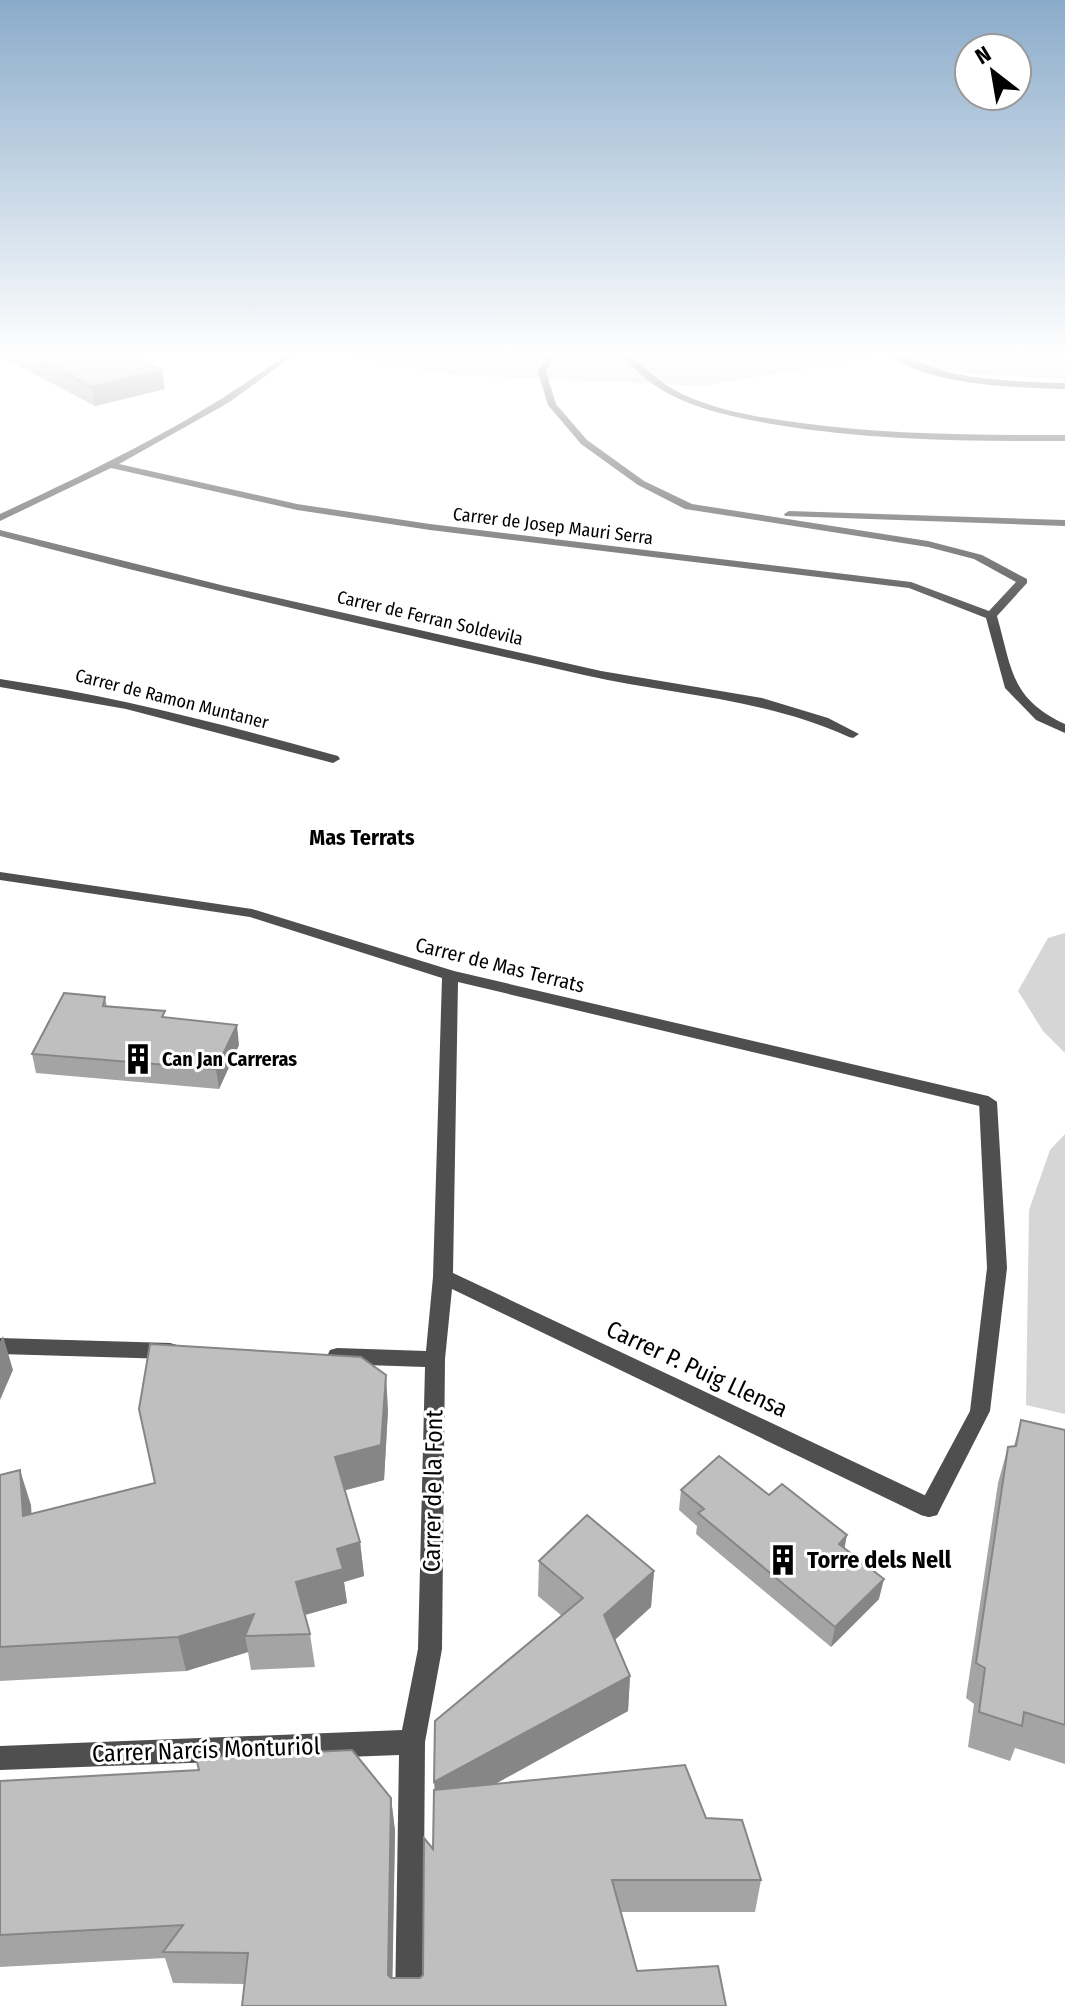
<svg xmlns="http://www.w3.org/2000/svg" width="1065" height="2006" viewBox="0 0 1065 2006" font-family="'Fira Sans Condensed',sans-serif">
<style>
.green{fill:#d6d6d6}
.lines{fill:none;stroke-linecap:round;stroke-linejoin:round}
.pedestrian{fill:#4f4f4f;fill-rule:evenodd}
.minor{fill:#4f4f4f;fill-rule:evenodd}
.wall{fill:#a4a4a4}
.shaded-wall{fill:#868686}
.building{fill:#bfbfbf;stroke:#868686;stroke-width:2}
.labels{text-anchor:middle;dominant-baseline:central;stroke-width:6;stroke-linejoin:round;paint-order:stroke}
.far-street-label{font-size:18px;fill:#000;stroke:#fff}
.street-label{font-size:20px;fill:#000;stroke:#fff}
.poi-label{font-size:20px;font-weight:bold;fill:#000;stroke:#fff;text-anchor:start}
.neighbourhood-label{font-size:22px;font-weight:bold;fill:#000;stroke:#fff}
.near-street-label{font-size:24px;fill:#000;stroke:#fff}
.near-poi-label{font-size:24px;font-weight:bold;fill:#000;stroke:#fff;text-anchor:start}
</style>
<rect width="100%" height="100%" fill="#fff"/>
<g class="green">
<polygon points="350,353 1065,353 1065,379 944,372 916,358 884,355 703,386 457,375 348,357"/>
<polygon points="1065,933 1065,1053 1043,1031 1018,991 1048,938"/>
<polygon points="1065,1134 1065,1414 1026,1405 1029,1210 1050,1150"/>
</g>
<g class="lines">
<polygon class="pedestrian" points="988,1096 997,1102 1007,1268 990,1411 937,1515 929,1517 921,1515 918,1508 970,1411 987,1268 979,1102"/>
<g class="minor">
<path d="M288,353H297L228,403L119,464L297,504L430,524L911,582L989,611L1016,582L974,559L928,547L685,509L638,485L581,444L548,405L538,372L547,353H555L546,372L556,404L587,440L644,481L692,504L928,541L982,555L1027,579V583L997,616C1012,669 1010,698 1065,724V733L1036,720L1005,688L986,618L909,588L430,530L297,510L111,468L0,521V514C100,467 199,420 288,353Z"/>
<path d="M620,353H629C644,369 662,384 682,394C719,411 761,418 801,423C889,435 977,435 1065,435V441C969,441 873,441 778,425C744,419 709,413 677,398C655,388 636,372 620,353Z"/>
<path d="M884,353C906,353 929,368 951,373C988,381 1027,382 1065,383V389C1009,387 931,386 884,353Z"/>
<polygon points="789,511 1065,520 1065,526 785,516 784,514"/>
<path d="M0,530L225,586L601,671L762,698L828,718L859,734L853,738L849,737C764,698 673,695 584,675C389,631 194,587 0,536Z"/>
<path d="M0,679C115,696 226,725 338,756L340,759L333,763L126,709L0,687Z"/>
<polygon points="0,872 252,909 454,971 988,1096 997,1102 988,1108 458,982 453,1273 937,1501 940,1508 937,1515 929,1517 921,1515 452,1289 445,1359 442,1649 425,1742 423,2006 395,2006 399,1755 0,1770 0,1746 402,1730 418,1649 425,1367 337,1364 330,1362 327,1356 330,1350 337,1348 426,1351 433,1277 442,978 250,917 0,880"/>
<polygon points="0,1338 170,1343 177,1345 180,1351 177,1357 170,1359 0,1354"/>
</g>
</g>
<g class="wall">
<polygon points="1,353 125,353 165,389 95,406 2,357"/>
<polygon points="105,997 107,1007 166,1018 239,1045 219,1089 36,1073 32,1054"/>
<polygon points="388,1410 384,1480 344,1490 360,1542 364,1576 344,1582 347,1603 305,1615 310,1634 315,1667 251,1670 248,1652 186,1671 0,1681 0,1475 31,1505 31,1514 155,1483"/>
<polygon points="1021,1420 1065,1430 1065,1764 1015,1748 1010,1761 968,1747 974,1704 966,1698 998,1483 1008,1447 1014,1446"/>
<polygon points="681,1490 845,1548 879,1599 831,1647 696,1534 697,1526 679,1510"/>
<polygon points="539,1561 654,1571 651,1607 615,1640 630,1676 628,1711 494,1784 706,1818 761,1880 755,1912 621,1912 637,1971 244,1984 173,1983 165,1958 0,1967 0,1781 391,1798 395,1831 392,1978 420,1978 423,1975 433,1849 435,1790 562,1616 538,1596"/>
</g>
<g class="shaded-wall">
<polygon points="162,370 165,389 95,406 92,387"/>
<polygon points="237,1025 239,1045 219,1089 216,1069"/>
<polygon points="3,1336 13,1370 0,1400 0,1342"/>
<polygon points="386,1375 388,1410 384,1480 339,1492 335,1457"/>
<polygon points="20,1470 31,1505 34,1550 23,1516"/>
<polygon points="847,1535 843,1556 839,1544"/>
<polygon points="360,1542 364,1576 344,1582 347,1603 301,1616 296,1582 337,1549"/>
<polygon points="654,1571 651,1607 602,1651 604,1615"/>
<polygon points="884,1579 879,1599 831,1647 835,1627"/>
<polygon points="254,1614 245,1636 248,1652 186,1671 178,1637"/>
<polygon points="630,1676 628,1711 437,1816 434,1782"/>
<polygon points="391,1798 395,1831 392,2006 388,1975"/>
</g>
<g class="building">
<polygon points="26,353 125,353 162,370 92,387"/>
<polygon points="64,993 105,997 103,1006 165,1011 162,1017 237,1025 216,1069 32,1054"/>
<polygon points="150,1344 361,1357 386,1375 381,1445 335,1457 360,1542 337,1549 343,1569 296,1582 310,1634 245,1636 254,1614 178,1637 0,1647 0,1475 20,1470 23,1516 155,1483 139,1409"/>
<polygon points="1021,1420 1065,1430 1065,1725 1024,1712 1022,1726 979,1712 985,1668 976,1663 1008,1447 1016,1446"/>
<polygon points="719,1456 769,1495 782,1484 847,1535 839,1544 884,1579 835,1627 698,1513 704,1509 681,1490"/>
<polygon points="587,1515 654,1571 604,1615 630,1676 434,1782 435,1721 583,1598 539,1561"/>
<polygon points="352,1750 391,1798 388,1975 391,1978 420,1978 423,1975 424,1838 433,1849 434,1790 685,1765 706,1818 742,1820 761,1880 612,1880 637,1971 718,1966 726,2006 242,2006 248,1953 163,1952 183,1925 0,1935 0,1781 199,1770 196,1758"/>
</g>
<linearGradient id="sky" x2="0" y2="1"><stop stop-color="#8aabca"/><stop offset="0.56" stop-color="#fff"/><stop offset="1" stop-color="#fff" stop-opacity="0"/></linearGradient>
<rect width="1065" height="634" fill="url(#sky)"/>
<defs>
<symbol id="building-bare" viewBox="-9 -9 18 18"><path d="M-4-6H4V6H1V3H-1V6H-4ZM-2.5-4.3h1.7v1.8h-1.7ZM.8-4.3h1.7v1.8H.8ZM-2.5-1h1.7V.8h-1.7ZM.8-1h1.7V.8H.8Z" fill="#000" stroke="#fff" stroke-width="2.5" paint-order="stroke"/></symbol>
</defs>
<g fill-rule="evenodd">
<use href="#building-bare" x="116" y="1037" width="44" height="44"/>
<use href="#building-bare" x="761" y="1538" width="44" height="44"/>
</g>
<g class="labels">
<g class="far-street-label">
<text transform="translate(553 526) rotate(7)">Carrer de Josep Mauri Serra</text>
<text transform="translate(430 618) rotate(13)">Carrer de Ferran Soldevila</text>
<text transform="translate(172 699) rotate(14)">Carrer de Ramon Muntaner</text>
</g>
<g class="street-label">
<text transform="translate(500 965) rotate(14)">Carrer de Mas Terrats</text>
</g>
<g class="poi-label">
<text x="162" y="1059">Can Jan Carreras</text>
</g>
<g class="neighbourhood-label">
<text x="362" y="837">Mas Terrats</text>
</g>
<g class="near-street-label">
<text transform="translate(697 1369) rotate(25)">Carrer P. Puig Llensa</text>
<text transform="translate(433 1491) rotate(-89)">Carrer de la Font</text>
<text transform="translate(206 1750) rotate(-2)">Carrer Narcís Monturiol</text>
</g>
<g class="near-poi-label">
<text x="807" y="1560">Torre dels Nell</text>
</g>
</g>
<g transform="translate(993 72) rotate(329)"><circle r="38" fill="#ffffff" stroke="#999999" stroke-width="2"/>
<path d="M0-6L14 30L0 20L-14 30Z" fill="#000000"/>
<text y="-12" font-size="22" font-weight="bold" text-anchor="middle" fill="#000000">N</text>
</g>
</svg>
